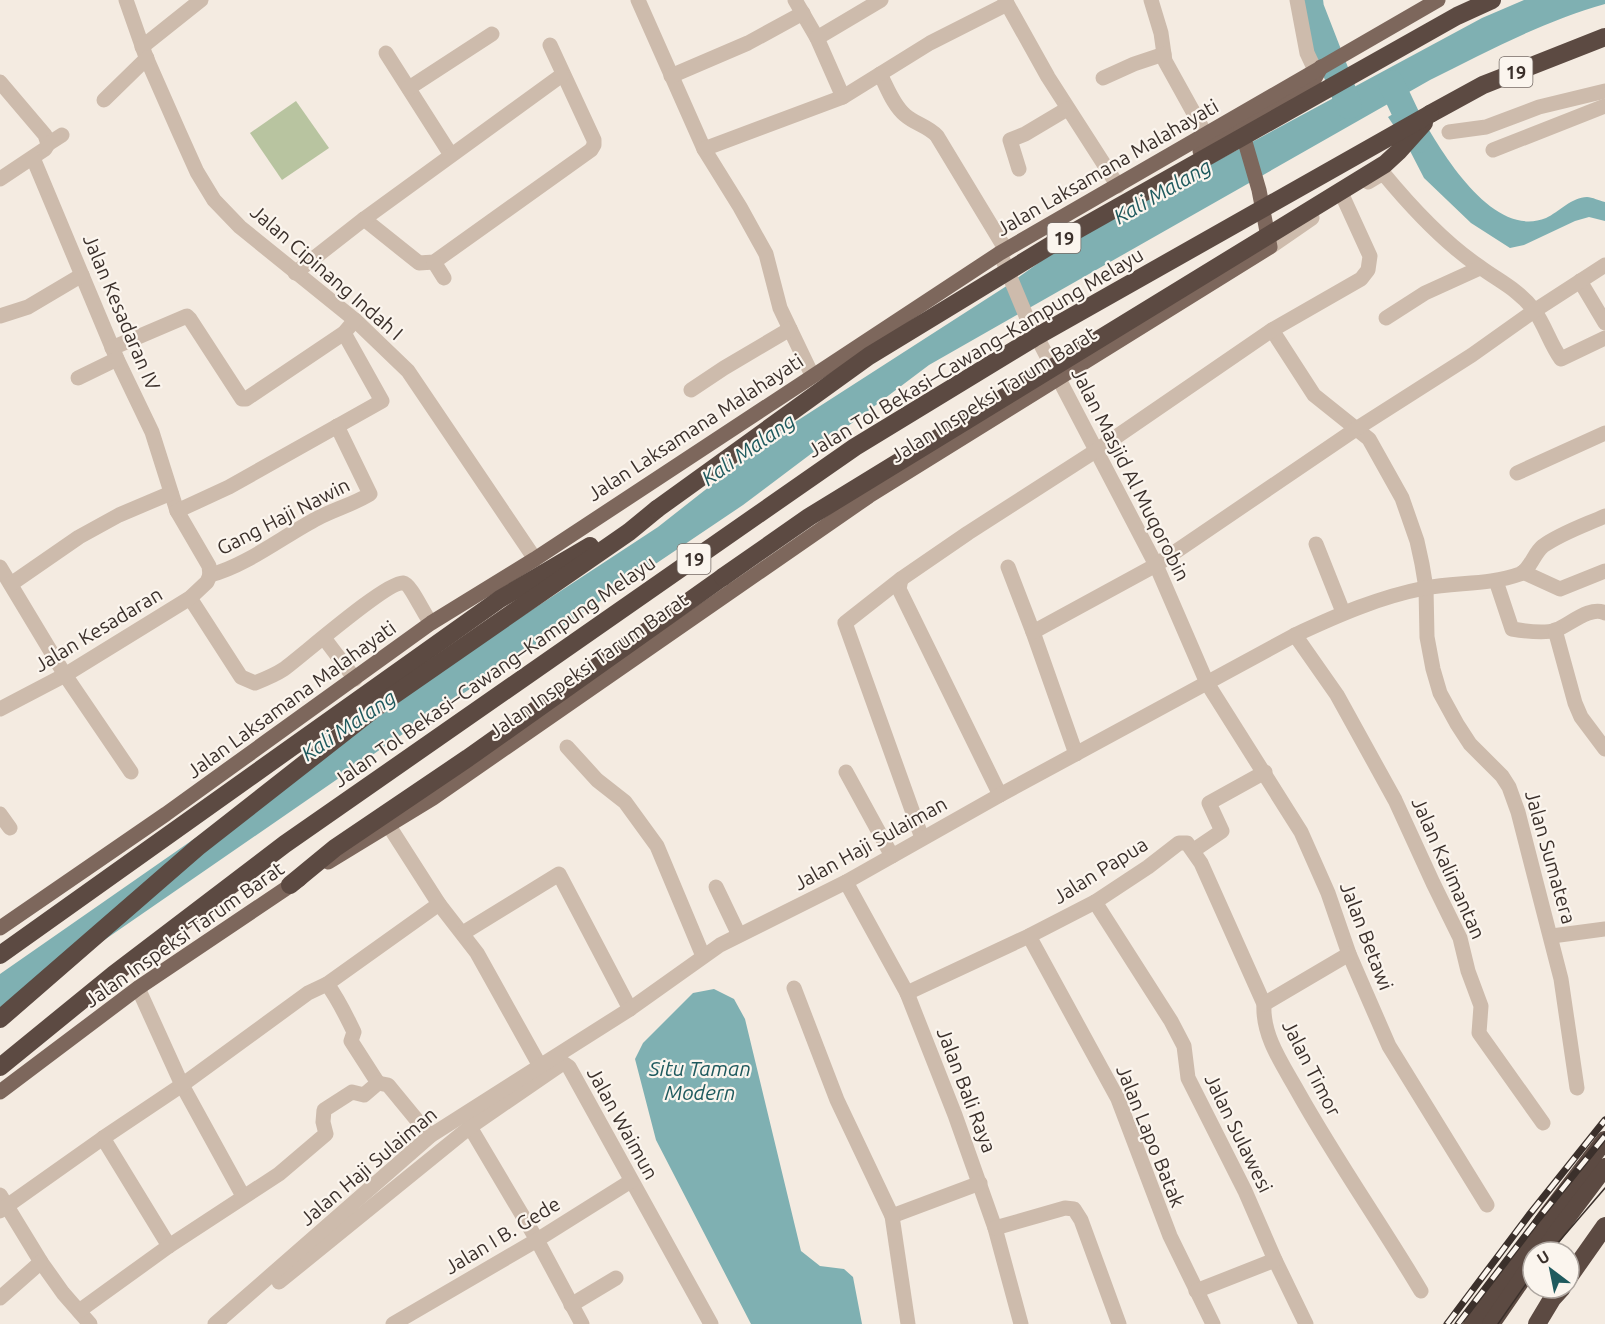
<svg xmlns="http://www.w3.org/2000/svg" width="1605" height="1324" viewBox="0 0 1605 1324" font-family="Ubuntu,sans-serif">
<style>
.green{fill:#b8c4a0}
.water{fill:#7fb0b2}
.lines{fill:none;stroke-linecap:round;stroke-linejoin:round}
.river{stroke:#7fb0b2;stroke-width:26}
.minor{stroke:#cdbbac;stroke-width:15}
.major{stroke:#7d675c;stroke-width:15}
.highway{stroke:#5c4a42;stroke-width:18}
.tram{stroke:#3b302b;stroke-width:1.5}
.rail-casing{stroke:#3b302b;stroke-width:7}
.rail{stroke:#fbf5ee;stroke-width:4.5;stroke-dasharray:14;stroke-linecap:butt}
.highway-bridge{stroke:#5c4a42;stroke-width:18}
.labels{text-anchor:middle;dominant-baseline:central;stroke-width:4.5;stroke-linejoin:round;paint-order:stroke}
.shield{fill:#fbf5ee;stroke:#756b66;stroke-width:1.5}
.shield-label{font-size:18px;font-weight:bold;fill:#3b302b}
.street-label{font-size:20px;fill:#3b302b;stroke:#fbf5ee}
.water-label{font-size:21px;font-style:italic;fill:#1f5a5e;stroke:#fbf5ee}
</style>
<rect width="100%" height="100%" fill="#f4ebe1"/>
<polygon class="green" points="296,101 329,148 282,180 250,133"/>
<g class="water">
<path d="M1524,0H1605V4C1544,21 1486,52 1430,80L929,365L743,505L394,740L0,1012V974L375,713L658,527L775,435L1005,287L1072,239L1482,18Z"/>
<path d="M1413,102C1435,141 1489,241 1546,218C1559,212 1572,197 1587,197C1592,197 1600,201 1605,202V221L1589,217L1575,221L1524,245L1510,248L1471,223L1424,178L1408,147L1388,117Z"/>
<polygon points="714,989 734,999 745,1019 801,1251 820,1266 844,1269 853,1277 862,1324 751,1324 656,1140 635,1059 643,1043 693,993"/>
</g>
<g class="lines">
<g class="river">
<polyline points="1310,0 1311,8 1349,106"/>
<polyline points="1391,83 1418,140"/>
</g>
<g class="minor">
<polyline points="126,0 146,57 179,132 197,172 214,200 240,227 355,320 408,371 535,559"/>
<polyline points="638,0 704,149 740,207 766,254 780,308 812,375"/>
<polyline points="795,0 817,38 843,97"/>
<polyline points="1005,0 1048,77 1118,186"/>
<polyline points="1151,0 1161,33 1165,61 1206,135"/>
<polyline points="1297,0 1307,53 1315,70"/>
<polyline points="817,38 881,0"/>
<polyline points="142,47 201,0"/>
<polyline points="386,53 451,155"/>
<path d="M880,74C887,87 893,105 905,115C915,124 928,126 937,136L1006,250"/>
<polyline points="671,76 748,43 803,13"/>
<polyline points="1103,78 1134,64 1164,54"/>
<polyline points="0,82 45,135 48,144 45,149 0,179"/>
<polyline points="409,88 492,34"/>
<polyline points="104,100 147,58"/>
<polyline points="1449,132 1486,127 1539,107 1605,91"/>
<polyline points="48,144 62,135"/>
<polyline points="704,149 843,97 930,43 1007,4"/>
<polyline points="1493,150 1605,106"/>
<polyline points="33,158 117,359 152,432 177,511 209,566 210,575"/>
<polyline points="1019,169 1010,140 1025,134 1067,109"/>
<path d="M1368,182L1383,173C1411,207 1443,242 1480,267C1499,281 1519,290 1534,310C1545,325 1550,344 1561,359L1605,338"/>
<polyline points="364,219 419,263 434,262 591,150 594,145 594,140 550,45"/>
<polyline points="1270,247 1312,218"/>
<polyline points="1000,253 1027,318 1156,565 1207,683 1301,832 1328,893 1349,954 1389,1046 1487,1205"/>
<polyline points="434,262 444,278"/>
<polyline points="295,273 364,219 562,75"/>
<polyline points="1580,281 1605,323"/>
<polyline points="0,316 28,307 82,275"/>
<polyline points="1386,318 1425,293 1480,268"/>
<polyline points="1272,330 1314,395 1369,439 1402,498 1417,541 1422,564 1426,588 1427,637 1433,669 1440,693 1457,724 1470,744 1502,776 1509,787 1518,812 1561,979 1577,1088"/>
<polyline points="112,348 187,316 190,319 242,399 246,399 344,333 355,320"/>
<polyline points="78,378 117,359"/>
<polyline points="691,390 724,368 790,329"/>
<polyline points="1517,473 1605,433"/>
<polyline points="177,511 229,487 382,401 344,333"/>
<polyline points="1316,544 1343,612"/>
<polyline points="0,567 65,675 131,772"/>
<polyline points="1008,567 1033,632 1076,754"/>
<polyline points="1523,572 1560,589 1605,571"/>
<path d="M210,575C246,566 285,535 318,518C335,509 354,504 370,494L337,426"/>
<polyline points="901,579 899,589 1000,795"/>
<path d="M1496,581L1512,629C1524,631 1544,634 1556,630C1569,625 1591,605 1605,613"/>
<polyline points="11,584 79,537 119,515 171,493"/>
<path d="M190,598L241,677L255,683C265,679 275,675 284,669C302,656 387,581 403,583C411,584 424,615 431,623"/>
<polyline points="1555,630 1575,703 1581,717 1605,749"/>
<polyline points="1033,632 1156,565 1356,429 1472,355 1534,311 1605,265"/>
<polyline points="1295,635 1337,695 1395,800 1433,883 1460,938 1468,971 1481,1006 1479,1033 1543,1123"/>
<polyline points="324,638 355,679"/>
<polyline points="0,709 65,675 190,598 207,582 210,575"/>
<polyline points="567,747 597,780 625,802 657,846 703,956"/>
<polyline points="846,772 892,856"/>
<polyline points="0,814 10,828"/>
<polyline points="389,826 439,904 477,953 540,1066"/>
<polyline points="922,838 845,623 901,579 968,533 1097,450 1272,330 1361,279 1368,270 1370,256 1343,197"/>
<polyline points="1194,850 1222,831 1209,803 1265,772"/>
<polyline points="846,882 907,993 955,1115 995,1228 1021,1324"/>
<polyline points="716,887 739,935"/>
<polyline points="1095,902 1171,1021 1184,1046 1188,1078 1245,1191 1275,1260 1306,1324"/>
<polyline points="463,933 559,874 630,1009"/>
<polyline points="1029,936 1118,1099 1170,1236 1213,1324"/>
<polyline points="1552,936 1605,929"/>
<path d="M327,984C339,1000 345,1014 354,1032L351,1041L378,1083"/>
<polyline points="138,988 182,1085 243,1196"/>
<polyline points="794,988 837,1100 892,1216 980,1183"/>
<path d="M907,993L1029,936L1095,902L1148,867L1179,843H1187L1201,863L1264,1004C1262,1036 1283,1065 1298,1092C1336,1160 1381,1224 1421,1291"/>
<polyline points="1264,1004 1349,954"/>
<polyline points="470,1127 537,1240 582,1324"/>
<polyline points="103,1138 169,1246"/>
<polyline points="0,1195 41,1262 63,1293 90,1324"/>
<polyline points="0,1211 103,1138 182,1085 308,993 327,984 439,904"/>
<polyline points="892,1216 908,1324"/>
<polyline points="995,1228 1065,1208 1074,1209 1081,1220 1119,1324"/>
<polyline points="279,1282 470,1127 563,1063 569,1067 711,1324"/>
<polyline points="1196,1291 1275,1260"/>
<polyline points="0,1298 41,1262"/>
<polyline points="571,1305 616,1278"/>
<polyline points="79,1311 169,1246 279,1174 326,1134 323,1122 324,1110 352,1092 364,1095 378,1083 388,1085 430,1136"/>
<path d="M215,1324L430,1136L630,1009L720,945L846,882L1000,795L1295,635C1338,615 1379,597 1425,588C1457,582 1489,585 1520,574C1530,570 1534,553 1543,546C1561,533 1585,525 1605,516"/>
<polyline points="393,1324 537,1240 631,1181"/>
</g>
<g class="major">
<polyline points="1200,151 1311,85 1321,67"/>
<polyline points="328,862 433,798 869,496 1270,247 1259,190 1241,128"/>
<polyline points="0,928 166,814 431,623 535,559 1000,253 1438,0"/>
<polyline points="0,1092 138,988 300,879"/>
</g>
<g class="highway">
<polyline points="1430,114 1483,85 1605,37"/>
<polyline points="290,885 335,848 468,758 723,577"/>
<polyline points="0,955 500,599 590,546"/>
<polyline points="0,1019 198,847 378,706 629,532 657,509"/>
<polyline points="1541,1252 1605,1167"/>
<polyline points="1569,1277 1605,1226"/>
<polyline points="1472,1324 1546,1217 1605,1140"/>
<polyline points="1491,1324 1533,1263"/>
<polyline points="1537,1324 1552,1299 1562,1288"/>
</g>
<g class="tram">
<polyline points="1550,1252 1605,1188"/>
<polyline points="1498,1324 1533,1274"/>
</g>
<defs>
<g id="rail">
<polyline points="1447,1324 1529,1215 1605,1120"/>
<polyline points="1458,1324 1538,1219 1605,1136"/>
</g>
</defs>
<use href="#rail" class="rail-casing"/>
<use href="#rail" class="rail"/>
<g class="highway-bridge">
<polyline points="657,509 869,356 1056,242 1457,16 1492,0"/>
<polyline points="723,577 809,517 1385,164 1398,152 1424,123"/>
<polyline points="0,1067 113,975 285,844 855,447 1034,338 1430,114"/>
</g>
</g>
<g class="labels">
<g class="shield">
<rect x="1499.5" y="57" width="33" height="30" rx="4.5"/>
<rect x="1047.5" y="223" width="33" height="30" rx="4.5"/>
<rect x="677.5" y="544" width="33" height="30" rx="4.5"/>
</g>
<g class="shield-label">
<text x="1516" y="72">19</text>
<text x="1064" y="238">19</text>
<text x="694" y="559">19</text>
</g>
<g class="street-label">
<text transform="translate(1107 167) rotate(-30)">Jalan Laksamana Malahayati</text>
<text transform="translate(327 272) rotate(41)">Jalan Cipinang Indah I</text>
<text transform="translate(122 312) rotate(67)">Jalan Kesadaran IV</text>
<text transform="translate(975 352) rotate(-31)">Jalan Tol Bekasi–Cawang–Kampung Melayu</text>
<text transform="translate(993 394) rotate(-32)">Jalan Inspeksi Tarum Barat</text>
<text transform="translate(695 427) rotate(-33)">Jalan Laksamana Malahayati</text>
<text transform="translate(1131 474) rotate(63)">Jalan Masjid Al Muqorobin</text>
<text transform="translate(283 516) rotate(-27)">Gang Haji Nawin</text>
<text transform="translate(98 629) rotate(-31)">Jalan Kesadaran</text>
<text transform="translate(588 665) rotate(-35)">Jalan Inspeksi Tarum Barat</text>
<text transform="translate(494 671) rotate(-35)">Jalan Tol Bekasi–Cawang–Kampung Melayu</text>
<text transform="translate(291 699) rotate(-36)">Jalan Laksamana Malahayati</text>
<text transform="translate(870 843) rotate(-29)">Jalan Haji Sulaiman</text>
<text transform="translate(1551 857) rotate(74)">Jalan Sumatera</text>
<text transform="translate(1449 868) rotate(66)">Jalan Kalimantan</text>
<text transform="translate(1100 870) rotate(-32)">Jalan Papua</text>
<text transform="translate(184 934) rotate(-35)">Jalan Inspeksi Tarum Barat</text>
<text transform="translate(1367 936) rotate(69)">Jalan Betawi</text>
<text transform="translate(1312 1068) rotate(63)">Jalan Timor</text>
<text transform="translate(967 1090) rotate(69)">Jalan Bali Raya</text>
<text transform="translate(623 1123) rotate(61)">Jalan Waimun</text>
<text transform="translate(1239 1133) rotate(64)">Jalan Sulawesi</text>
<text transform="translate(1151 1136) rotate(68)">Jalan Lapo Batak</text>
<text transform="translate(368 1166) rotate(-40)">Jalan Haji Sulaiman</text>
<text transform="translate(502 1235) rotate(-31)">Jalan I B. Gede</text>
</g>
<g class="water-label">
<text transform="translate(1162 191) rotate(-30)">Kali Malang</text>
<text transform="translate(748 449) rotate(-35)">Kali Malang</text>
<text transform="translate(348 725) rotate(-34)">Kali Malang</text>
<text x="700" y="1068">Situ Taman<tspan x="700" dy="24">Modern</tspan></text>
</g>
</g>
<g transform="translate(1551 1270) rotate(328)"><circle r="28" fill="#fbf5ee" stroke="#aea6a0" stroke-width="1.5"/>
<path d="M0-4.5L10 22L0 15L-10 22Z" fill="#1f5a5e"/>
<text y="-9" font-size="16" font-weight="bold" text-anchor="middle" fill="#3b302b">U</text>
</g>
</svg>
